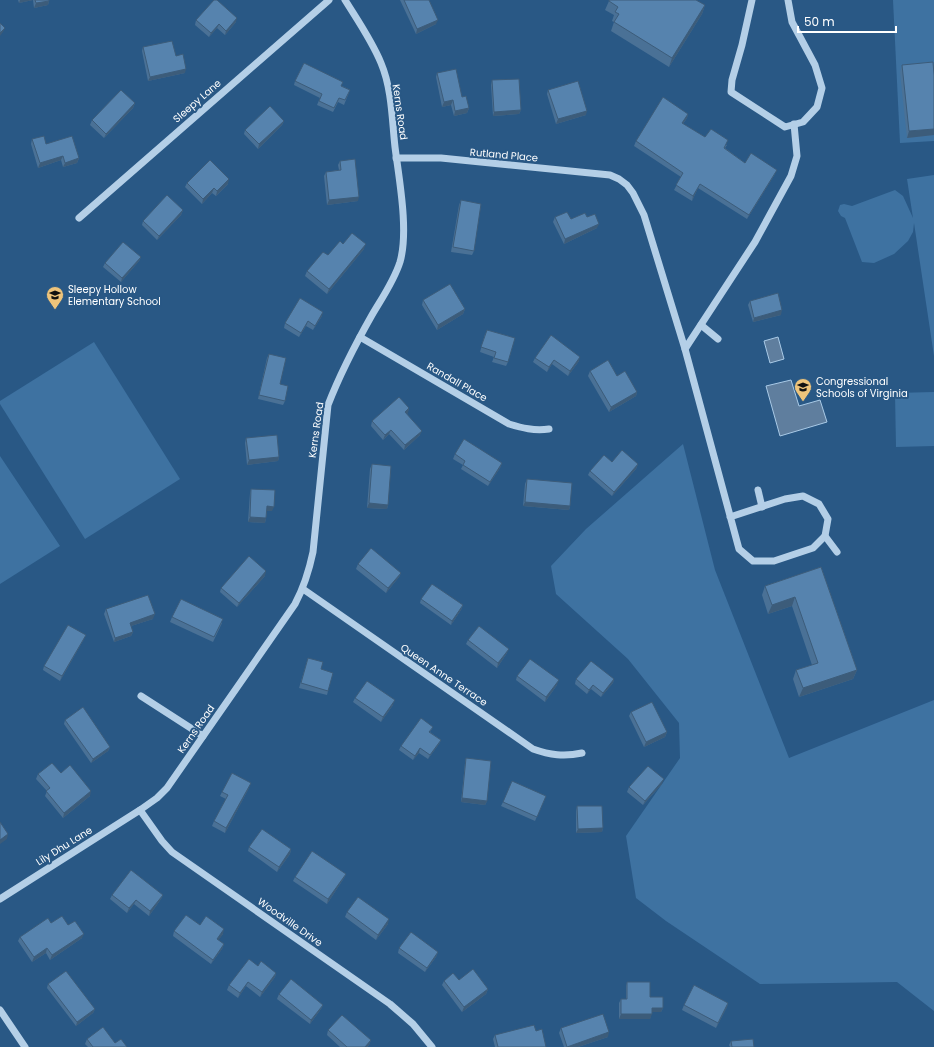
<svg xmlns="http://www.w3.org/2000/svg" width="934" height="1047" viewBox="0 0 934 1047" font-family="Poppins,sans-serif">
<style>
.green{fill:#3e72a1}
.water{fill:#5f7e9e;stroke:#a9cae7}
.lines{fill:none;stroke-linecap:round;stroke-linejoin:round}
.minor{stroke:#b4cfe7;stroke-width:7}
.wall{fill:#4a7196}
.shaded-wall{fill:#3c5c7a}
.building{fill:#5683ae;stroke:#3c5c7a}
.labels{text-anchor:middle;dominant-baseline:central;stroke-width:4;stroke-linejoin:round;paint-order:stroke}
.street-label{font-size:10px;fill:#fff;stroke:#295885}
.poi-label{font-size:10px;fill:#fff;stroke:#295885;text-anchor:start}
</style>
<rect width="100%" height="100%" fill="#295885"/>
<g class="green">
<polygon points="893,0 934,0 934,141 900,143"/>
<polygon points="934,175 934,356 914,223 913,232 908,241 894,254 874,263 862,262 845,218 841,216 838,211 840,205 844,204 852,206 895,190 903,196 913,218 907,179"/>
<polygon points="94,342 180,479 85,539 0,404 0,401"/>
<polygon points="934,392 934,446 896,447 895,393"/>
<polygon points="683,444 715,570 789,758 934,700 934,1011 897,982 760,984 666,921 636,898 626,836 680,758 679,723 628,659 556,594 551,566 586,529"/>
<polygon points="0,456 60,546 0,584"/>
</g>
<g class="water">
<polygon points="778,337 784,359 770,363 764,341"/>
<polygon points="791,380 799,406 820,400 827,422 780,436 766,386"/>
</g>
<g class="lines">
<g class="minor">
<polyline points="752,0 742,45 732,80 731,92 785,127 803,122 817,107 822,88 815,65 792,22 788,0"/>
<polyline points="396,158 441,158 610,175 619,179 627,185 633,193 644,215 685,349"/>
<polyline points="79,218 329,0"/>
<polyline points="701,325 718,339"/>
<path d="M360,337L509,424C522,428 534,431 549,429"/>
<polyline points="758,490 762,507"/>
<polyline points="730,517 785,499 803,496 819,504 828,519 825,536 813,548 774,561 753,561 739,549 685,349 755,242 791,176 797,156 794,124"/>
<polyline points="825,536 837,552"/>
<path d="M303,589L533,749C550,755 564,757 582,753"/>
<polyline points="141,696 203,736"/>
<polyline points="140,810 162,841 172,852 390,1004 413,1024 432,1047"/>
<path d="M0,899L140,810L157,798L167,788L295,604C304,587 309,571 313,552L328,405C340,374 355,345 372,315C382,298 394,281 400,262C409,231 399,179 395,147C392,120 392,89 381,63C372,41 358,21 345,0"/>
<polyline points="0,1010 25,1047"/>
</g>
</g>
<g class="wall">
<polygon points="18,0 49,0 49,1 48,5 34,8 33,0 19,3"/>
<polygon points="400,0 429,0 436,24 416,34"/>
<polygon points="609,1 705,5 702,14 669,67 611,31 614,22 612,21 614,15 605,10"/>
<polygon points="196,20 236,22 225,35 217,28 209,37 195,25"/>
<polygon points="143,47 176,56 185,73 148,81 142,51"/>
<polygon points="902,65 934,75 934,135 907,138 900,72"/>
<polygon points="437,73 462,97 469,108 467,113 454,116 451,105 442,107 436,77"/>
<polygon points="492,80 521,110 519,114 493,116 491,85"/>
<polygon points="295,81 342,86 350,90 344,105 338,102 333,112 317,105 320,98 294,85"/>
<polygon points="548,90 586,115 556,124 547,94"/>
<polygon points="135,103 133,108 104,138 90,125 92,120"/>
<polygon points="688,114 687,118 683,124 705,137 727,145 725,148 745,163 775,174 747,219 698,188 692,201 674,190 681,177 634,146 636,141"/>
<polygon points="284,121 282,125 258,149 244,134 245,130"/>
<polygon points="32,139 46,144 79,158 77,163 63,167 61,160 38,168 31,144"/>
<polygon points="340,161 358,201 327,205 324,176 326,172 339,170 338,165"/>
<polygon points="187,183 228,184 216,196 212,193 202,204 185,187"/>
<polygon points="461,200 474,251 472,255 451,252 459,205"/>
<polygon points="183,210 181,215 157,240 142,225 143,221"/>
<polygon points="555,217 571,219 587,217 597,228 564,244 553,222"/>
<polygon points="364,249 327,294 305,276 307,271 328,255"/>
<polygon points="141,257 139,261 121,282 103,267 105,263"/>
<polygon points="423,300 465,309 463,314 437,330 422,305"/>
<polygon points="750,301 781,315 753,322 748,305"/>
<polygon points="322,316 313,330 306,326 299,337 284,328 285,323"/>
<polygon points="485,334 508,362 506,366 492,362 494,357 480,352"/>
<polygon points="269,354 280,384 285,401 283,405 258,399 267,358"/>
<polygon points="535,358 579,361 568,376 552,364 547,372 533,362"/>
<polygon points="590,371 617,376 637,392 636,396 609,412 588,376"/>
<polygon points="409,408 407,414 420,435 404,450 389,434 383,440 371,426 372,421"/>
<polygon points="246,438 279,457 278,461 247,465 245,443"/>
<polygon points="455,454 502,463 500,468 488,486 461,469 463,465 453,459"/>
<polygon points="612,462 638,464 636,469 612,496 588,475 590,471"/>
<polygon points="372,464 388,505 387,509 367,508 370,469"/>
<polygon points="527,479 570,506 569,510 523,506 525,484"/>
<polygon points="251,489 272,511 267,511 265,523 248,522 250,493"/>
<polygon points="358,564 401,573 399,577 386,593 356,569"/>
<polygon points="821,567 857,670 853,679 799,697 793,679 796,670 812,665 792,606 768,614 762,595 765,586"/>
<polygon points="265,576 237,607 220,592 221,588"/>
<polygon points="421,599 463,605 461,610 451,625 420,603"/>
<polygon points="106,609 153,619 131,626 133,632 131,636 114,642 104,614"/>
<polygon points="172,617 222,623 213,642 170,622"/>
<polygon points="84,639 60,681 43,670 44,666"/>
<polygon points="468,640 507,653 497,668 466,644"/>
<polygon points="308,658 321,669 328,691 327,695 299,688"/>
<polygon points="517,676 557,685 545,702 516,680"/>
<polygon points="576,679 614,679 613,683 601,697 591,689 587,694 575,684"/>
<polygon points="355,698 393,705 381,722 353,702"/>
<polygon points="631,712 667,732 665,737 644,747 629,716"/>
<polygon points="65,720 110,747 108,751 91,763 64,724"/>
<polygon points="433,727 430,732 441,740 439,744 428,759 419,753 413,760 399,750 401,746"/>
<polygon points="466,758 487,801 485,805 461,802 465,763"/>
<polygon points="61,773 90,796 63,818 45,796 47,791 36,779 38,774"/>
<polygon points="662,784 643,805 627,792 629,787"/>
<polygon points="249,788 225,833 212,826 214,821 226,799 220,796 222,792"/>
<polygon points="546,796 535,821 501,806 503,802"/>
<polygon points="577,806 603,828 602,832 576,833 576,811"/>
<polygon points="249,847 291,849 290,854 277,872 248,851"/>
<polygon points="346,874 344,878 327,904 293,881 295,877"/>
<polygon points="112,895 163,895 161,899 149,916 134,904 127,913 110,899"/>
<polygon points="347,912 388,924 376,940 345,917"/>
<polygon points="51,923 68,925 82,938 50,960 46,953 32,962 18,941 20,937"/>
<polygon points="200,925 223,934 218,940 224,944 222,949 211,964 173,936 174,931"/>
<polygon points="399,948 438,952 436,957 425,972 398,953"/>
<polygon points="258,966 276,973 275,977 260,997 246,986 238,998 227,990 229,985"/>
<polygon points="459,980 488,989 486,994 462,1012 442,985 444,981"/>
<polygon points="627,982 650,997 663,1008 661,1012 652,1012 650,1019 619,1019 619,1003 621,999 626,999 626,986"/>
<polygon points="48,984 95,1009 93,1013 76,1026 47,988"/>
<polygon points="279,994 323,1005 321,1009 310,1024 277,999"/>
<polygon points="728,1003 727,1007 716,1028 682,1010 684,1005"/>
<polygon points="561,1028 608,1037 578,1047 564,1047 559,1033"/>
<polygon points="328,1030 371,1040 369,1045 367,1047 340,1047 327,1035"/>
<polygon points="495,1035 546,1047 495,1047 493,1039"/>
<polygon points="87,1039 115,1043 127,1047 88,1047 85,1044"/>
<polygon points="731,1041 754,1047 730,1047 729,1045"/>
</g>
<g class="shaded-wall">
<polygon points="20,0 33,0 19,3"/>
<polygon points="49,1 48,5 34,8 36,3"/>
<polygon points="705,5 702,14 669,67 672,58"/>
<polygon points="237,18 236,22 225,35 226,31"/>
<polygon points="438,20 436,24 416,34 417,29"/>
<polygon points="219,24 217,28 209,37 211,33"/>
<polygon points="5,28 3,32 0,36 0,33"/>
<polygon points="186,69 185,73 148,81 150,77"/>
<polygon points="453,100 451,105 442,107 444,102"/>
<polygon points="135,103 133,108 104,138 106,134"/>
<polygon points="469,108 467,113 454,116 455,111"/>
<polygon points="521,110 519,114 493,116 494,112"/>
<polygon points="587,111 586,115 556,124 558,119"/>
<polygon points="688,114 687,118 680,128 682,123"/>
<polygon points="284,121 282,125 258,149 259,144"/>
<polygon points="934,129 934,135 907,138 909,131"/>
<polygon points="63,156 61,160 38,168 40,163"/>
<polygon points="79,158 77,163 63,167 65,163"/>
<polygon points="777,170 775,174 747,219 749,215"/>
<polygon points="229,179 228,184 216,196 217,191"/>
<polygon points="700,184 698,188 692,201 693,196"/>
<polygon points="214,188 212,193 202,204 203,199"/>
<polygon points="359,197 358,201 327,205 329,200"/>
<polygon points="183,210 181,215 157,240 159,236"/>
<polygon points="599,224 597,228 564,244 565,239"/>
<polygon points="366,244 364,249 327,294 329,289"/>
<polygon points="141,257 139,261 121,282 122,278"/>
<polygon points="465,309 463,314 437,330 438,325"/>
<polygon points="782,310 781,315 753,322 754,318"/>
<polygon points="323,312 322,316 313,330 315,326"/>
<polygon points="308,321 306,326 299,337 301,333"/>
<polygon points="580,357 579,361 568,376 570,371"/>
<polygon points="554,360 552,364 547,372 549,367"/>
<polygon points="637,392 636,396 609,412 611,407"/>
<polygon points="409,408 408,413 404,417 405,412"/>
<polygon points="391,430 389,434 383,440 385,435"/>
<polygon points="422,431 420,435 404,450 405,445"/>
<polygon points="279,457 278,461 247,465 249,460"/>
<polygon points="502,463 500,468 488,486 490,482"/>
<polygon points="638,464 636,469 612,496 614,492"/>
<polygon points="525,502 570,506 569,510 523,506"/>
<polygon points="369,503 388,505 387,509 367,508"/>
<polygon points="267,506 274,507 272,511 265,511"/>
<polygon points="250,517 266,518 265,523 248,522"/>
<polygon points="266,571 265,576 237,607 239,603"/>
<polygon points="401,573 399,577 386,593 388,588"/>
<polygon points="795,597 792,606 768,614 772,605"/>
<polygon points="463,605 461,610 451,625 452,621"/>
<polygon points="155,614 153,619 128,627 130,623"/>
<polygon points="133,632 131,636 114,642 115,638"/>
<polygon points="86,635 84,639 60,681 62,676"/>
<polygon points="509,649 507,653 497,668 498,663"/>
<polygon points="857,670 853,679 799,697 803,688"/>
<polygon points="614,679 613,683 601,697 603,693"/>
<polygon points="559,680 557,685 545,702 546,697"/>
<polygon points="593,685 591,689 587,694 589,690"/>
<polygon points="395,700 393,705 381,722 383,717"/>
<polygon points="667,732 665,737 644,747 646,742"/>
<polygon points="441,740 439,744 428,759 430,755"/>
<polygon points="110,747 108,751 91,763 93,759"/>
<polygon points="420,748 419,753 413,760 415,756"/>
<polygon points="664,779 662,784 643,805 645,801"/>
<polygon points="251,783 249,788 225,833 226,828"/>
<polygon points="91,791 90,796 63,818 64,813"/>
<polygon points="462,798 487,801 485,805 461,802"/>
<polygon points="603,828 602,832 576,833 578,829"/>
<polygon points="8,834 7,839 0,844 0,840"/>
<polygon points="291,849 290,854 277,872 279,867"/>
<polygon points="346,874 344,878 327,904 328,899"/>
<polygon points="163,895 161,899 149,916 150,911"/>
<polygon points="136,900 134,904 127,913 129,908"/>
<polygon points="389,919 388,924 376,940 378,935"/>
<polygon points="224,929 223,934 216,944 217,939"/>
<polygon points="84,934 82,938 50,960 52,955"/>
<polygon points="224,944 222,949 211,964 213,960"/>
<polygon points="47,948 46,953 32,962 34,957"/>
<polygon points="438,952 436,957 425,972 427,968"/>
<polygon points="276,973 275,977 260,997 262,992"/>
<polygon points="248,982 246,986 238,998 240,993"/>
<polygon points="488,989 486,994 462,1012 464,1007"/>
<polygon points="728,1003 727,1007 716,1028 718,1023"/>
<polygon points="323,1005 321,1009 310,1024 311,1020"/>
<polygon points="652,1008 663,1008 661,1012 650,1012"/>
<polygon points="95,1009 93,1013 76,1026 77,1022"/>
<polygon points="621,1014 652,1014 650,1019 619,1019"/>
<polygon points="609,1032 608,1037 578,1047 567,1047"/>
<polygon points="371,1040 369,1045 367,1047 365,1047"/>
</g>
<g class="building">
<polygon points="35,0 49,0 49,1 36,3"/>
<polygon points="214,0 217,0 237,18 226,31 219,24 211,33 196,20"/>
<polygon points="404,0 429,0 438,20 417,29"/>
<polygon points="609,0 696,0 705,5 672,58 614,22 619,14 615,12 618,7 609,1"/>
<polygon points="0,23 5,28 0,33"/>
<polygon points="172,41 176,56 183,54 186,69 150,77 143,47"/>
<polygon points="933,62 934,75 934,129 909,131 902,65"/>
<polygon points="304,63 343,82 341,86 350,90 345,100 339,98 334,108 319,101 322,94 295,81"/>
<polygon points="456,69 462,97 466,96 469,108 455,111 453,100 444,102 437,73"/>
<polygon points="519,79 521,110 494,112 492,80"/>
<polygon points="578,81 587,111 558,119 548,90"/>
<polygon points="121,90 135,103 106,134 92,120"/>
<polygon points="663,97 688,114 682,123 705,137 711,129 728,140 724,148 745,163 751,153 777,170 749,215 700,184 693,196 676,185 683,173 636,141"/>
<polygon points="270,106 284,121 259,144 245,130"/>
<polygon points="44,136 46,144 72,136 79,158 65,163 63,156 40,163 32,139"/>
<polygon points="355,159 359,197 329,200 326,172 341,170 340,161"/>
<polygon points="210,160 229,179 217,191 214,188 203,199 187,183"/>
<polygon points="167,195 183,210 159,236 143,221"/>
<polygon points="461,200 481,204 474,251 453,247"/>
<polygon points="567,212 571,219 585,213 587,217 595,214 599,224 565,239 555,217"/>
<polygon points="352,233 366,244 329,289 307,271 323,252 328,255 340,241 343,244"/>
<polygon points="123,242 141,257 122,278 105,263"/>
<polygon points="450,284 465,309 438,325 423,300"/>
<polygon points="778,293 782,310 754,318 750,301"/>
<polygon points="300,298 323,312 315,326 308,321 301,333 285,323"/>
<polygon points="487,330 515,338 508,362 494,358 496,352 481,347"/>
<polygon points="551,335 580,357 570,371 554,360 549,367 535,358"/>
<polygon points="269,354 286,358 280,384 288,386 285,401 259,395"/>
<polygon points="608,360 617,376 625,371 637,392 611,407 590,371"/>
<polygon points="399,397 409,408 405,412 422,431 405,445 391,430 385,435 372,421"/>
<polygon points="277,435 279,457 249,460 246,438"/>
<polygon points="464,439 502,463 490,482 463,465 465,461 455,454"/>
<polygon points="622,450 638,464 614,492 590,471 604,455 612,462"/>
<polygon points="372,464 391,466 388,505 369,503"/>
<polygon points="527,479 572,483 570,506 525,502"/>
<polygon points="251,489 275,490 274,507 267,506 266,518 250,517"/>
<polygon points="371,548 401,573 388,588 358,564"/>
<polygon points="249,556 266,571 239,603 221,588"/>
<polygon points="821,567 857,670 803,688 796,670 818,663 795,597 772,605 765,586"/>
<polygon points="432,584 463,605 452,621 421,599"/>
<polygon points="148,595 155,614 130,623 133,632 115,638 106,609"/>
<polygon points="181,599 223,619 214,637 172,617"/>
<polygon points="68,625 86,635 62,676 44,666"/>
<polygon points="479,626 509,649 498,663 468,640"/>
<polygon points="308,658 323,662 321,669 333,673 328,691 301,683"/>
<polygon points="530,659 559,680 546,697 517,676"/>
<polygon points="591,661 614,679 603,693 593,685 589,690 576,679"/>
<polygon points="367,681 395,700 383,717 355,698"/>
<polygon points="652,702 667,732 646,742 631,712"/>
<polygon points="83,707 110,747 93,759 65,720"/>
<polygon points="421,718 433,727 429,732 441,740 430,755 420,748 415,756 401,746"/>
<polygon points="466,758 491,761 487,801 462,798"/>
<polygon points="52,763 61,773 70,765 91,791 64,813 46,791 50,788 38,774"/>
<polygon points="648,766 664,779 645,801 629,787"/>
<polygon points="232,773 251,783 226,828 214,821 228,795 222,792"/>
<polygon points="512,781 546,796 537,817 503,802"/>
<polygon points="577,806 602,806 603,828 578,829"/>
<polygon points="0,822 8,834 0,840"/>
<polygon points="262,829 291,849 279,867 249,847"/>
<polygon points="312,851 346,874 328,899 295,877"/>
<polygon points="131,870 163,895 150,911 136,900 129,908 112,895"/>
<polygon points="358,897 389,919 378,935 347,912"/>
<polygon points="186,915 200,925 206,916 224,929 217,939 224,944 213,960 174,931"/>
<polygon points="62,916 68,925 75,921 84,934 52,955 47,948 34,957 20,937 48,918 51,923"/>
<polygon points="411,932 438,952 427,968 399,948"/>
<polygon points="249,959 258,966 261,961 276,973 262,992 248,982 240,993 229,985"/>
<polygon points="473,969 488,989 464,1007 444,981 453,973 459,980"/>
<polygon points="66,971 95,1009 77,1022 48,984"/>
<polygon points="291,979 323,1005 311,1020 279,994"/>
<polygon points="627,982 650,982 650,997 663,997 663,1008 652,1008 652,1014 621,1014 621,999 627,999"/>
<polygon points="694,985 728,1003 718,1023 684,1005"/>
<polygon points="603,1014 609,1032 567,1047 561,1028"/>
<polygon points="342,1015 371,1040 365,1047 347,1047 328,1030"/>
<polygon points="534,1025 536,1031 542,1029 546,1047 498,1047 495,1035"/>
<polygon points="103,1027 115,1043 121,1039 127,1047 93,1047 87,1039"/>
<polygon points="753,1039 754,1047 732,1047 731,1041"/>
</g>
<defs>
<symbol id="school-pin" viewBox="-11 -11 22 30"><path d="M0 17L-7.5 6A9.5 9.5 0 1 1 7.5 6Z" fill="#eec47b" stroke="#295885"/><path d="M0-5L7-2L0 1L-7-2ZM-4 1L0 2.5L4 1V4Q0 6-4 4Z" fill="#111"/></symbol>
</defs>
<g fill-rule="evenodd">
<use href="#school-pin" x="45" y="285" width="20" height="27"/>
<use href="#school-pin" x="793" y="377" width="20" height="27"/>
</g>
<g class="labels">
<g class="street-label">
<text transform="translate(197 101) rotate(-41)">Sleepy Lane</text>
<text transform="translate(400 112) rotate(82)">Kerns Road</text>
<text transform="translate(504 155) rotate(5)">Rutland Place</text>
<text transform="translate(457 382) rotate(30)">Randall Place</text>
<text transform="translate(316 430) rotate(-82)">Kerns Road</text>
<text transform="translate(444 675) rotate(34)">Queen Anne Terrace</text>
<text transform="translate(196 729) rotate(-55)">Kerns Road</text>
<text transform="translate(64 846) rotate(-32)">Lily Dhu Lane</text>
<text transform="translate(290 922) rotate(35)">Woodville Drive</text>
</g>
<g class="poi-label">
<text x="68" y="289">Sleepy Hollow<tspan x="68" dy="12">Elementary School</tspan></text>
<text x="816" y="381">Congressional<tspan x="816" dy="12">Schools of Virginia</tspan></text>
</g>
</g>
<path d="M798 26v6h98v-6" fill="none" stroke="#ffffff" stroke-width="2"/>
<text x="804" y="26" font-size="12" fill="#ffffff" stroke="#295885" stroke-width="3" paint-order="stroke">50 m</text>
</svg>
